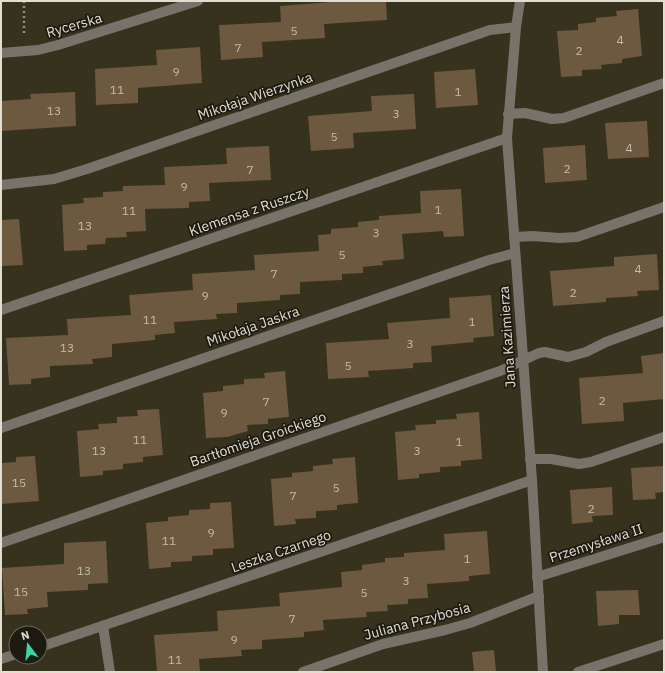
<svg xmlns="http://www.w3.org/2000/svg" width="665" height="673" viewBox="0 0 665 673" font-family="'IBM Plex Sans',sans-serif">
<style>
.building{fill:#6d5940}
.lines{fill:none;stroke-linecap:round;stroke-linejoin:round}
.path{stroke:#93907f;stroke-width:2.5;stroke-dasharray:2 3;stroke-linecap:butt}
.minor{stroke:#78736a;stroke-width:10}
.labels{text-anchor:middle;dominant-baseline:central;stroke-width:3.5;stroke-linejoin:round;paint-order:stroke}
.number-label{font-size:12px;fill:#c3bdad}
.street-label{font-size:14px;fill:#e0ded1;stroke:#1c1a11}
</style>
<rect width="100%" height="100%" fill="#36321d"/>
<g class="building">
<polygon points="344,1 386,1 387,20 324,24 325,38 262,42 263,57 221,60 219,25 281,22 280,6"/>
<polygon points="638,9 642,56 622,59 622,63 601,65 602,69 582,70 582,76 561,77 557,31 578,30 578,24 596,22 596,18 617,16 616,11"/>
<polygon points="200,47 202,83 138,88 138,103 96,105 95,69 157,65 156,50"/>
<polygon points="475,69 478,105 436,108 434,72"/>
<polygon points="75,92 76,126 1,131 1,101 31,99 30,94"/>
<polygon points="414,94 416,129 353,133 354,148 311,151 308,116 372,111 371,96"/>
<polygon points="647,121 649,157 608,159 605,123"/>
<polygon points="585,145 587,180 545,183 543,148"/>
<polygon points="269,146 271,180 209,183 210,201 189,202 189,208 145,209 146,231 126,232 127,237 106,238 105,244 87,245 87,250 64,251 62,205 84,203 83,198 103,197 103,192 123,191 123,186 165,185 164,167 227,164 226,148"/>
<polygon points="461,189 464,236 444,237 443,231 402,234 404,259 382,261 383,265 363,267 363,273 342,274 342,280 300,282 300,294 280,295 280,300 237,303 237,313 216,314 217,319 174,322 175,333 155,335 155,340 112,344 112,357 92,359 93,364 50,366 50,377 31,379 31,384 9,385 6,338 68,335 67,319 131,315 129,295 193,290 192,274 255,270 254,255 319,251 318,235 331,234 331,229 358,227 358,222 379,220 379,216 421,213 420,191"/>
<polygon points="19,219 23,265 1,266 1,220"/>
<polygon points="657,254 659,290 637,291 638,296 606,298 606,302 553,306 550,271 614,266 614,257"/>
<polygon points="491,295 494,336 473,338 474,342 431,346 432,362 413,363 413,368 368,371 369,377 328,379 326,343 389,339 387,323 450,318 449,298"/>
<polygon points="664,353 664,399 623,403 624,421 582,424 579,378 643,373 641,356"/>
<polygon points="285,371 289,417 268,419 268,424 247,425 248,431 227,437 206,438 203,393 223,391 223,386 244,384 244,379 265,378 264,373"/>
<polygon points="159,409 163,455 143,457 143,462 123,464 123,469 103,471 103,475 80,477 77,431 99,429 98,424 117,423 117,417 138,416 137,410"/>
<polygon points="479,412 482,459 461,461 461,466 440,467 440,472 419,474 419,478 398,480 395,432 416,430 415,425 436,424 436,420 457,419 456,414"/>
<polygon points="35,456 39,501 1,504 1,463 16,462 16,457"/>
<polygon points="355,457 358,503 337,505 337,510 316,511 316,518 295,519 296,524 274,526 271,479 292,477 292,473 313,471 313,466 333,464 332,459"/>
<polygon points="664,466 664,492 655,493 656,499 633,500 631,468"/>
<polygon points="612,487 613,515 592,516 593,522 572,524 570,490"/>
<polygon points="231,502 234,548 213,549 213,555 192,556 192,561 171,562 171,567 149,569 146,523 168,521 168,517 189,515 189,510 210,509 210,503"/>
<polygon points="487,531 490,574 469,576 469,581 427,584 428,598 408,599 408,604 387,605 388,611 366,612 367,617 323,620 324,630 304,632 304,637 262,640 262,649 241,650 242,656 199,659 200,672 157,672 154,635 218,631 217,611 280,606 279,593 342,587 341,572 362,570 362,565 385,562 385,558 404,557 404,553 445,550 444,534"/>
<polygon points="106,541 108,583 88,584 88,590 47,592 48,607 27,609 28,614 5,615 2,568 64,564 64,543"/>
<polygon points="638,590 640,615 619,615 619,624 598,626 596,591"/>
<polygon points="494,650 496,672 474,672 472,652"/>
</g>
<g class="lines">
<polyline class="path" points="24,1 24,34"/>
<g class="minor">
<polyline points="520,1 516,27 507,138 532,480 543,672"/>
<polyline points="1,53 38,50 58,45 198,1"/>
<polyline points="508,114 525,113 552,119 564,118 664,83"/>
<polyline points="1,185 54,179 87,169 490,30 516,27"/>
<polyline points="514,237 533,236 559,238 577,237 664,207"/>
<polyline points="1,310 507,138"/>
<polyline points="1,428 489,260 515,253"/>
<polyline points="530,459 551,459 579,464 591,462 664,437"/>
<polyline points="1,543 500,371 539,353 545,352 568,357 586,352 606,342 664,321"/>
<polyline points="537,577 664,537"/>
<polyline points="103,626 110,672"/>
<polyline points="40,647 532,480"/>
<polyline points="1,659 16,654"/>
<polyline points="303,672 383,644 445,630 470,623 539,596"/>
<polyline points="578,672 664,644"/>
</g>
</g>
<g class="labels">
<g class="number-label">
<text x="294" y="30">5</text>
<text x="620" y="39">4</text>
<text x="238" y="47">7</text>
<text x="579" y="50">2</text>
<text x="176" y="71">9</text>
<text x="117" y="89">11</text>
<text x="458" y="91">1</text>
<text x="54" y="110">13</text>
<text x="396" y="113">3</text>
<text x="334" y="136">5</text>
<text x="629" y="147">4</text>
<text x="567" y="168">2</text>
<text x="250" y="169">7</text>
<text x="184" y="186">9</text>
<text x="438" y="209">1</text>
<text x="129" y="210">11</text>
<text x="85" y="225">13</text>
<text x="376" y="232">3</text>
<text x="342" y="254">5</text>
<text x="638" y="268">4</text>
<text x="274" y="273">7</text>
<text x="573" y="292">2</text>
<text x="205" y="295">9</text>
<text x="150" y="319">11</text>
<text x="472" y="321">1</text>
<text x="410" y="343">3</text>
<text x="67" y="347">13</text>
<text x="348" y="365">5</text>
<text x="602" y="400">2</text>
<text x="266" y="401">7</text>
<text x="224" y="412">9</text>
<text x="140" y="439">11</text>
<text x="459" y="441">1</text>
<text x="99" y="450">13</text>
<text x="417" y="450">3</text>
<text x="19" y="482">15</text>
<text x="336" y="487">5</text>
<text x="293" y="495">7</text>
<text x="591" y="508">2</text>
<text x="211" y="532">9</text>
<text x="169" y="540">11</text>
<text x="467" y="558">1</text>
<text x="84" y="570">13</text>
<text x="406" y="580">3</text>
<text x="21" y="591">15</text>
<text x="364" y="592">5</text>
<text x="292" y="618">7</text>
<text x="234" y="639">9</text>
<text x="175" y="659">11</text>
</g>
<g class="street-label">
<text transform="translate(74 25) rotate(-16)">Rycerska</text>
<text transform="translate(255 96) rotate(-19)">Mikołaja Wierzynka</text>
<text transform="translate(249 211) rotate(-19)">Klemensa z Ruszczy</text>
<text transform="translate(253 326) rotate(-19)">Mikołaja Jaskra</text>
<text transform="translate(507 337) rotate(-94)">Jana Kazimierza</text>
<text transform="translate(258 439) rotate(-19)">Bartłomieja Groickiego</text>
<text transform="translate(596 543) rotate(-18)">Przemysława II</text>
<text transform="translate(281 551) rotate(-19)">Leszka Czarnego</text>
<text transform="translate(417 621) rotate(-15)">Juliana Przybosia</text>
</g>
</g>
<rect width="665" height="673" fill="none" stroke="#e0ded1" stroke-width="4"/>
<g transform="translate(28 645) rotate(344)"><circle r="19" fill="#1c1a11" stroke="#6a685e"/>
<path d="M0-3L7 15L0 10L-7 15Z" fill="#3bd4a4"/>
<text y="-6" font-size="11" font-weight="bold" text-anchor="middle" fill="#e0ded1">N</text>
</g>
</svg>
